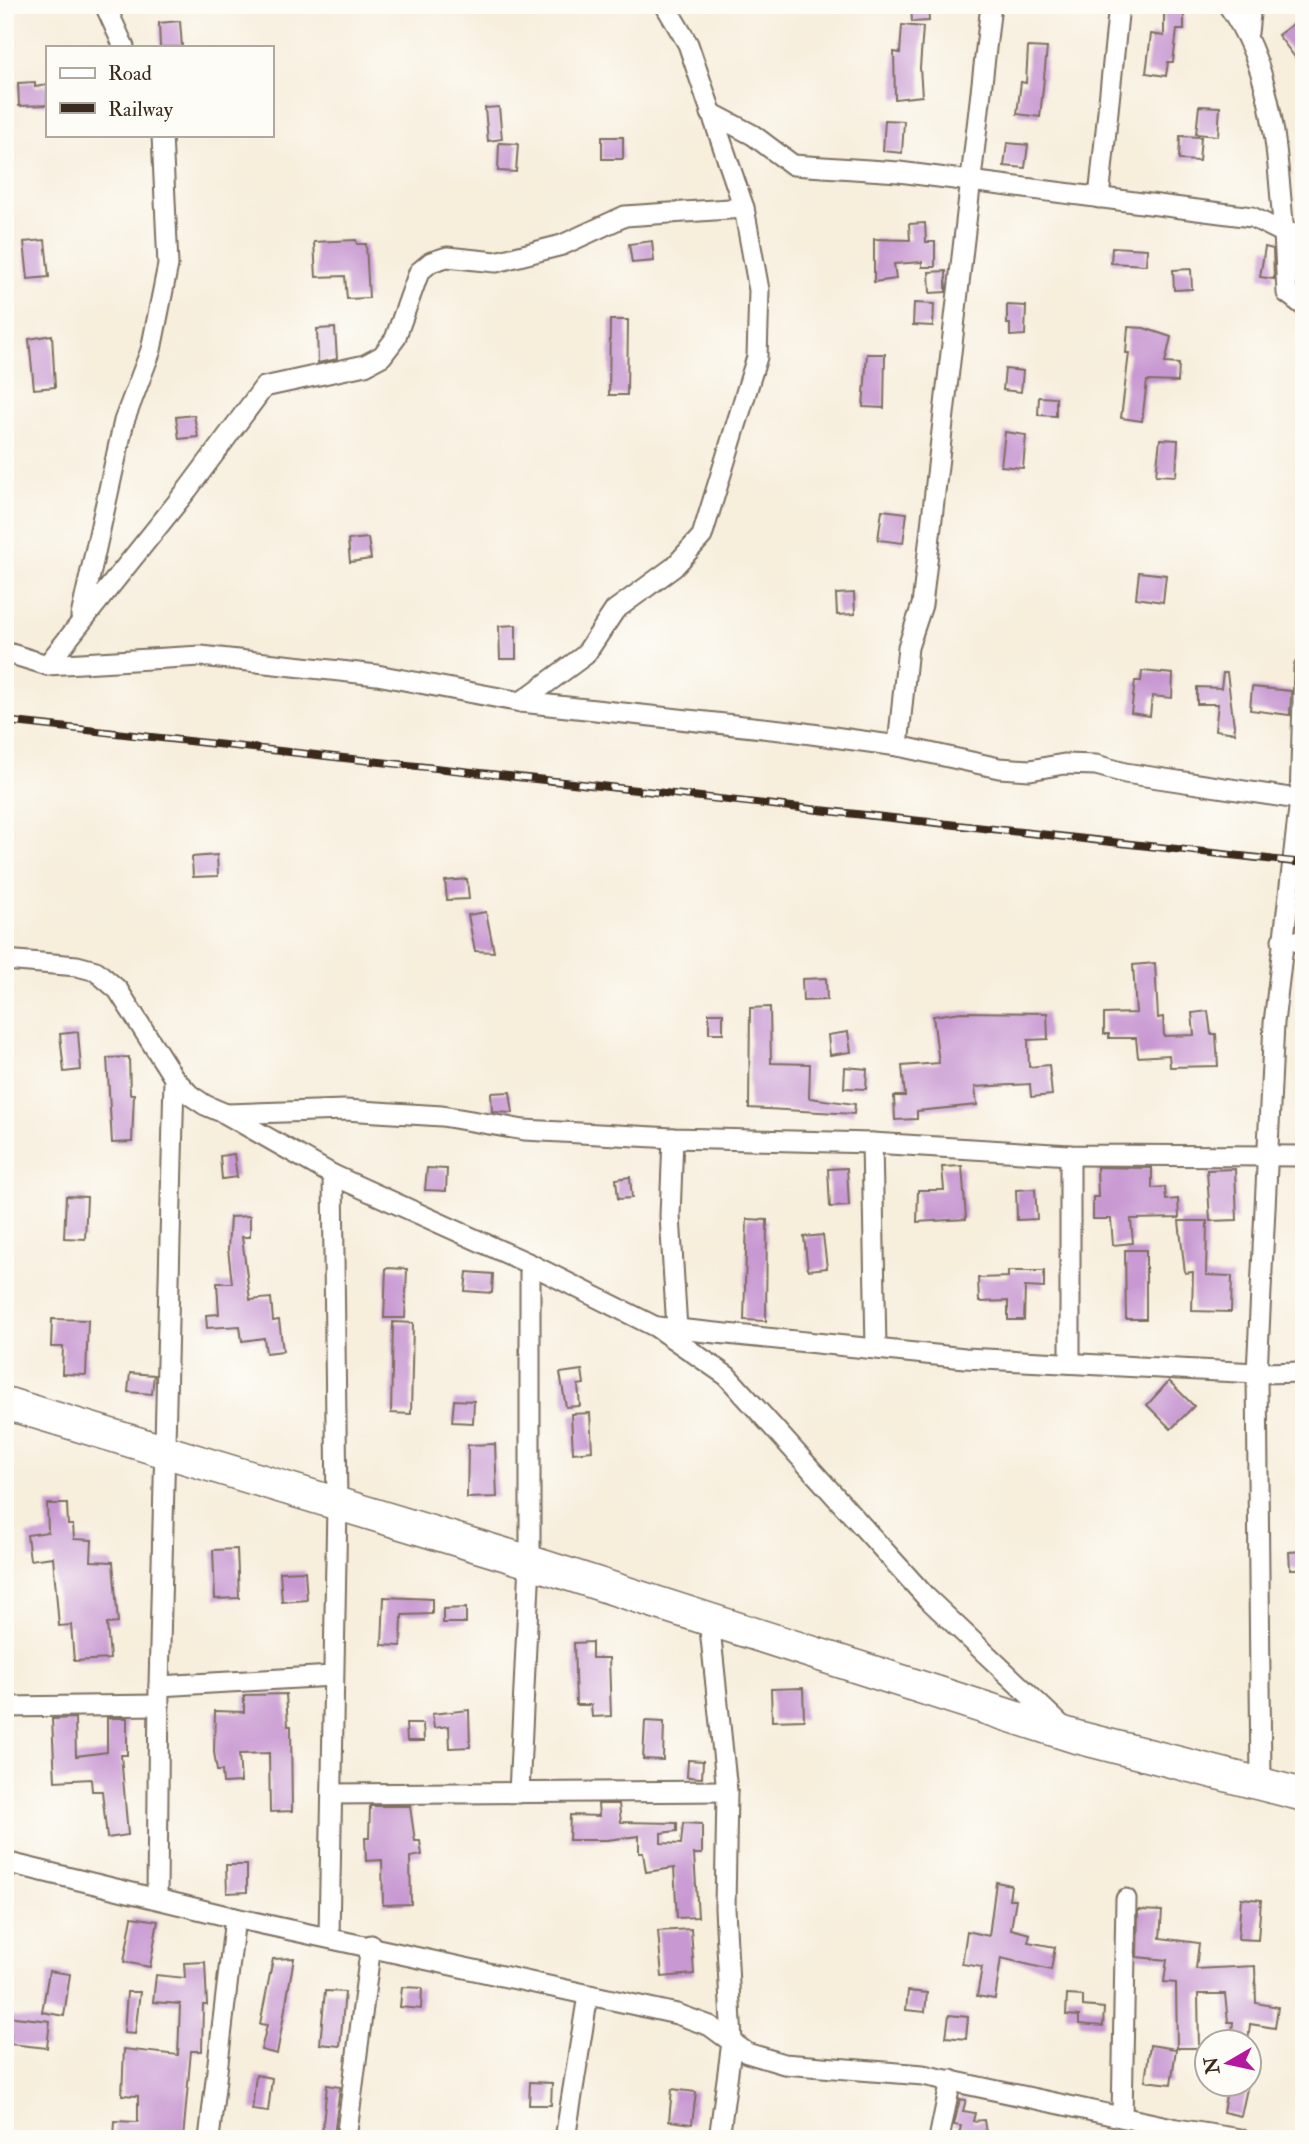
<svg xmlns="http://www.w3.org/2000/svg" width="1309" height="2144" viewBox="0 0 1309 2144" font-family="'IM FELL Double Pica',serif">
<style>
.building{fill:#c898d2}
.lines{fill:none;stroke-linecap:round;stroke-linejoin:round}
.street-casing{stroke:#7d6f60;stroke-width:23}
.primary-casing{stroke:#7d6f60;stroke-width:35}
.street{stroke:#fff;stroke-width:19}
.primary{stroke:#fff;stroke-width:32}
.rail-casing{stroke:#3b2a1e;stroke-width:8}
.rail{stroke:#fdfcf7;stroke-width:5;stroke-dasharray:16;stroke-linecap:butt}
</style>
<rect width="100%" height="100%" fill="#fdfcf7"/>
<filter id="ink" filterUnits="userSpaceOnUse"><feTurbulence type="fractalNoise" baseFrequency=".0143" numOctaves="2"/><feDisplacementMap in="SourceGraphic" scale="14" xChannelSelector="R" yChannelSelector="G"/><feConvolveMatrix kernelMatrix="1 2 1 2 8 2 1 2 1" color-interpolation-filters="sRGB"/></filter>
<filter id="wash" filterUnits="userSpaceOnUse"><feTurbulence type="fractalNoise" baseFrequency=".00686" numOctaves="4" result="noise"/><feDisplacementMap in="SourceGraphic" scale="28" xChannelSelector="R" yChannelSelector="G"/><feGaussianBlur stdDeviation="1.57" result="paint"/><feColorMatrix in="noise" values="0 0 0 0 0 0 0 0 0 0 0 0 0 0 0 0 0 1.4 0 .05"/><feComposite in="paint" operator="in"/></filter>
<g filter="url(#wash)">
<rect width="100%" height="100%" fill="#f7eedc"/>
<g id="blocks">
<g class="building">
<polygon points="911,5 928,5 929,21 912,22"/>
<polygon points="1164,5 1184,5 1184,30 1177,30 1173,62 1168,62 1166,76 1146,73 1151,34 1164,36"/>
<polygon points="1304,16 1304,69 1278,35"/>
<polygon points="180,21 182,47 160,47 159,23"/>
<polygon points="902,25 923,27 920,68 922,96 895,99 894,52 900,53"/>
<polygon points="1028,47 1047,48 1040,117 1017,114 1021,82 1026,83"/>
<polygon points="35,82 35,87 47,85 47,105 19,106 18,83"/>
<polygon points="1199,106 1220,107 1218,136 1196,134"/>
<polygon points="499,107 502,139 488,141 485,108"/>
<polygon points="885,120 904,121 902,153 883,151"/>
<polygon points="1180,136 1201,137 1199,161 1179,160"/>
<rect x="602" y="137" width="21" height="22"/>
<polygon points="499,143 518,144 516,172 498,171"/>
<polygon points="1007,143 1028,145 1025,168 1004,166"/>
<polygon points="925,223 926,242 935,242 935,267 922,267 922,262 894,264 896,279 874,282 874,239 910,240 909,224"/>
<polygon points="45,240 49,277 28,279 24,242"/>
<polygon points="356,240 357,244 366,244 369,298 347,299 345,276 316,277 314,242"/>
<polygon points="652,241 654,261 632,263 629,244"/>
<polygon points="1112,247 1147,249 1146,265 1111,263"/>
<polygon points="1265,247 1273,249 1274,279 1260,277"/>
<polygon points="1191,269 1192,289 1174,290 1173,270"/>
<polygon points="946,271 946,292 930,293 929,272"/>
<polygon points="914,303 934,304 933,326 913,325"/>
<polygon points="1007,305 1026,306 1025,335 1010,336 1010,324 1007,324"/>
<polygon points="610,320 628,320 627,395 609,395"/>
<polygon points="1128,327 1144,328 1171,337 1165,363 1179,364 1178,382 1147,381 1142,421 1121,418 1129,353 1126,353"/>
<polygon points="335,328 337,359 318,363 317,329"/>
<polygon points="52,335 55,387 34,389 29,339"/>
<polygon points="867,354 885,354 884,408 863,407"/>
<polygon points="1005,369 1023,371 1021,392 1003,390"/>
<polygon points="1039,397 1056,398 1056,416 1038,415"/>
<polygon points="194,415 198,437 179,439 176,417"/>
<polygon points="1005,432 1026,435 1023,468 1001,466"/>
<polygon points="1160,439 1178,440 1176,476 1156,475"/>
<polygon points="882,510 907,513 903,543 878,540"/>
<polygon points="368,538 371,559 350,562 348,540"/>
<polygon points="1139,572 1166,575 1163,602 1136,598"/>
<polygon points="854,593 855,614 837,615 836,594"/>
<polygon points="516,625 516,659 500,659 499,626"/>
<polygon points="1142,671 1173,674 1172,698 1152,696 1150,716 1131,713 1135,681 1141,681"/>
<polygon points="1223,673 1227,673 1235,733 1215,730 1218,704 1197,704 1197,687 1221,688"/>
<polygon points="1252,687 1291,691 1290,715 1250,710"/>
<polygon points="217,855 218,876 193,877 192,857"/>
<polygon points="467,879 469,899 447,900 445,881"/>
<polygon points="486,912 494,952 475,951 468,915"/>
<polygon points="1155,963 1158,1018 1163,1017 1164,1036 1194,1035 1192,1013 1208,1011 1211,1034 1216,1034 1218,1066 1170,1067 1169,1055 1138,1057 1136,1038 1109,1038 1109,1034 1104,1034 1104,1014 1136,1013 1133,965"/>
<polygon points="826,978 827,1000 803,1001 802,979"/>
<polygon points="770,1007 771,1063 810,1064 809,1098 855,1104 854,1114 749,1108 750,1008"/>
<polygon points="961,1012 1047,1013 1048,1039 1028,1040 1029,1067 1049,1065 1052,1095 1031,1097 1030,1084 975,1087 977,1105 917,1111 917,1119 895,1120 894,1096 905,1096 902,1066 939,1063 933,1016"/>
<rect x="709" y="1013" width="14" height="20"/>
<polygon points="78,1032 81,1070 64,1072 60,1034"/>
<polygon points="848,1032 851,1052 830,1055 828,1035"/>
<polygon points="129,1057 130,1094 134,1094 132,1142 112,1143 107,1058"/>
<polygon points="845,1067 867,1069 866,1089 844,1088"/>
<polygon points="510,1092 513,1113 492,1112 491,1093"/>
<polygon points="234,1154 237,1177 222,1179 220,1156"/>
<polygon points="962,1166 966,1219 917,1222 918,1190 944,1190 942,1167"/>
<polygon points="1097,1167 1152,1168 1152,1188 1165,1187 1166,1200 1178,1199 1179,1218 1131,1219 1133,1243 1113,1245 1111,1219 1093,1219 1093,1197 1098,1197"/>
<polygon points="427,1168 447,1169 446,1191 425,1190"/>
<polygon points="847,1168 849,1206 830,1207 828,1169"/>
<polygon points="1235,1169 1237,1220 1210,1221 1207,1170"/>
<polygon points="630,1177 632,1198 618,1199 616,1179"/>
<polygon points="1035,1189 1037,1219 1017,1220 1016,1190"/>
<polygon points="66,1196 87,1197 85,1239 64,1238"/>
<polygon points="250,1216 250,1237 242,1237 250,1300 271,1298 273,1321 279,1320 283,1351 266,1353 264,1338 242,1341 240,1326 207,1328 206,1315 219,1314 217,1283 232,1283 228,1249 230,1217"/>
<polygon points="747,1219 767,1220 766,1321 744,1320"/>
<polygon points="1179,1221 1207,1221 1206,1275 1232,1276 1231,1312 1192,1311 1193,1272 1185,1273"/>
<polygon points="823,1235 827,1268 808,1270 804,1237"/>
<polygon points="1125,1250 1146,1250 1146,1319 1126,1319"/>
<polygon points="386,1268 407,1269 405,1318 384,1318"/>
<polygon points="1008,1271 1044,1271 1044,1288 1025,1287 1024,1320 1008,1320 1008,1301 979,1302 978,1278 1008,1277"/>
<polygon points="467,1272 493,1274 492,1293 465,1291"/>
<polygon points="52,1319 88,1320 86,1375 62,1374 63,1347 51,1347"/>
<polygon points="393,1322 413,1323 411,1414 391,1413"/>
<polygon points="582,1370 584,1384 578,1385 580,1406 566,1407 560,1373"/>
<polygon points="130,1373 154,1375 152,1394 128,1392"/>
<polygon points="1169,1381 1194,1406 1171,1429 1147,1405"/>
<polygon points="454,1400 474,1401 473,1423 452,1422"/>
<polygon points="590,1413 592,1451 573,1453 571,1414"/>
<polygon points="495,1444 497,1497 467,1498 468,1445"/>
<polygon points="47,1504 67,1504 68,1525 73,1525 74,1539 92,1540 91,1561 113,1562 118,1623 107,1624 110,1659 74,1661 71,1625 59,1626 53,1557 30,1560 27,1535 48,1532"/>
<polygon points="237,1549 239,1598 215,1599 213,1550"/>
<polygon points="1304,1551 1304,1569 1290,1569 1289,1552"/>
<polygon points="305,1571 307,1600 282,1602 280,1572"/>
<polygon points="384,1597 432,1599 432,1614 402,1615 401,1646 382,1645"/>
<polygon points="466,1608 466,1623 443,1623 443,1609"/>
<polygon points="592,1642 592,1658 609,1658 611,1716 592,1717 591,1705 576,1705 574,1643"/>
<polygon points="803,1688 804,1720 772,1721 771,1689"/>
<polygon points="286,1694 288,1726 291,1726 292,1811 270,1812 269,1753 239,1754 241,1782 223,1783 222,1771 217,1771 214,1752 215,1711 244,1712 244,1695"/>
<polygon points="469,1710 470,1747 450,1748 449,1726 434,1728 432,1714"/>
<polygon points="75,1718 76,1756 107,1752 107,1718 127,1718 127,1755 121,1755 128,1835 107,1838 102,1791 92,1791 91,1779 55,1781 52,1719"/>
<polygon points="645,1721 664,1722 663,1760 643,1759"/>
<polygon points="406,1724 423,1724 424,1741 407,1741"/>
<polygon points="688,1760 703,1761 702,1778 687,1777"/>
<polygon points="598,1804 619,1804 621,1822 677,1823 677,1831 661,1833 661,1843 681,1844 683,1823 702,1824 702,1854 694,1854 698,1917 677,1918 674,1868 646,1872 643,1853 639,1853 639,1836 607,1840 569,1840 570,1815 599,1816"/>
<polygon points="370,1806 410,1806 415,1841 420,1841 422,1855 410,1857 411,1904 383,1905 382,1860 366,1861 365,1838 369,1838"/>
<polygon points="226,1865 247,1865 247,1892 227,1893"/>
<polygon points="996,1882 1011,1885 1009,1899 1016,1899 1011,1929 1030,1934 1028,1942 1055,1947 1051,1970 1001,1958 995,1999 977,1996 982,1967 962,1964 967,1931 989,1936"/>
<polygon points="1241,1898 1261,1900 1258,1940 1238,1939"/>
<polygon points="1138,1910 1162,1911 1160,1938 1199,1943 1196,1969 1255,1966 1256,2003 1278,2007 1275,2028 1250,2024 1248,2042 1231,2042 1233,2022 1228,2022 1225,1994 1198,1994 1199,2048 1177,2048 1176,1983 1164,1982 1167,1960 1137,1957"/>
<polygon points="132,1917 158,1921 150,1967 124,1962"/>
<polygon points="691,1929 694,1974 662,1977 658,1931"/>
<polygon points="294,1958 277,2054 261,2050 267,2025 260,2024 273,1959"/>
<polygon points="205,1962 207,2005 203,2005 202,2051 191,2051 183,2139 160,2139 161,2135 114,2139 115,2121 138,2122 138,2096 122,2095 124,2049 178,2055 180,2004 153,2002 156,1975 185,1978 184,1963"/>
<polygon points="49,1971 70,1974 64,2016 42,2012"/>
<polygon points="402,1987 422,1988 421,2009 400,2007"/>
<polygon points="325,1991 345,1992 340,2046 320,2044"/>
<polygon points="908,1991 927,1993 925,2012 906,2010"/>
<polygon points="127,1992 140,1992 135,2034 124,2033"/>
<polygon points="1067,1995 1083,1996 1083,2006 1104,2008 1103,2026 1079,2024 1079,2016 1066,2015"/>
<polygon points="949,2015 968,2017 966,2039 946,2037"/>
<polygon points="5,2016 50,2021 47,2048 10,2044 11,2034 5,2034"/>
<polygon points="1150,2045 1176,2049 1171,2084 1145,2081"/>
<polygon points="256,2075 272,2078 268,2112 252,2110"/>
<polygon points="530,2082 552,2083 551,2105 529,2105"/>
<polygon points="1228,2084 1248,2084 1241,2116 1223,2112"/>
<polygon points="327,2085 340,2087 334,2135 322,2134"/>
<polygon points="672,2089 696,2092 692,2124 669,2121"/>
<polygon points="960,2099 966,2100 963,2111 975,2113 973,2121 984,2120 987,2139 958,2139 961,2126 954,2125"/>
</g>
</g>
</g>
<g filter="url(#ink)">
<use href="#blocks" fill-opacity="0" stroke="#7d6f60" stroke-width="2"/>
<g class="lines">
<defs>
<g id="street">
<polyline points="105,5 124,47"/>
<path d="M1228,5C1276,74 1276,152 1284,233L1304,234"/>
<polyline points="1248,33 1251,5"/>
<polyline points="711,113 753,135 793,165 899,172 1252,217 1284,233 1287,293 1304,306"/>
<polyline points="1099,198 1119,5"/>
<polyline points="81,616 124,421 151,350 168,265 162,135"/>
<polyline points="5,652 47,665 201,656 377,675 521,702 790,731 898,746 999,768 1030,770 1064,764 1096,765 1125,773 1304,800"/>
<polyline points="47,665 188,489 264,387 365,365 382,356 395,339 419,272 431,262 447,257 496,262 562,245 625,216 744,208"/>
<polyline points="521,702 585,655 615,610 674,567 702,536 757,357 759,290 744,208 688,44 665,5"/>
<polyline points="898,746 908,647 922,605 991,5"/>
<polyline points="1282,940 1304,942"/>
<polyline points="5,960 77,966 96,971 118,990 174,1078 190,1095 205,1105 226,1114 333,1175 530,1264 656,1327 727,1376 925,1596 1063,1727"/>
<polyline points="227,1114 345,1110 442,1116 524,1130 673,1138 872,1143 1070,1155 1304,1156"/>
<polyline points="673,1138 670,1216 677,1329"/>
<polyline points="872,1143 876,1348"/>
<polyline points="657,1327 965,1358 1257,1373 1304,1372"/>
<polyline points="1070,1363 1070,1155"/>
<polyline points="709,1619 727,1791 725,1908 732,2042 719,2139"/>
<polyline points="159,1686 333,1676"/>
<polyline points="5,1707 159,1705"/>
<polyline points="1261,1782 1257,1373 1274,1023 1300,800 1304,668"/>
<polyline points="519,1793 530,1562 530,1264"/>
<polyline points="332,1794 727,1791"/>
<polyline points="5,1862 235,1918 677,2014 710,2026 747,2053 784,2064 923,2075 1177,2129 1240,2139"/>
<polyline points="157,1897 159,1686 174,1078"/>
<polyline points="329,1936 337,1505 333,1175"/>
<polyline points="1122,2117 1126,1899"/>
<polyline points="209,2139 235,1918"/>
<polyline points="346,2139 371,1945"/>
<polyline points="565,2139 588,1995"/>
<polyline points="939,2139 951,2080"/>
</g>
<polyline id="primary" points="5,1403 530,1562 1073,1736 1304,1795"/>
</defs>
<use href="#street" class="street-casing"/>
<use href="#primary" class="primary-casing"/>
<use href="#street" class="street"/>
<use href="#primary" class="primary"/>
<defs>
<polyline id="rail" points="5,721 1304,863"/>
</defs>
<use href="#rail" class="rail-casing"/>
<use href="#rail" class="rail"/>
</g>
</g>
<rect width="1309" height="2144" fill="none" stroke="#fdfcf7" stroke-width="28"/>
<rect x="46" y="46" width="228" height="91" fill="#fdfcf7" stroke="#afa8a0" stroke-width="2"/>
<rect x="60" y="68" width="35" height="10" fill="#ffffff" stroke="#afa8a0" stroke-width="2"/>
<text x="108" y="80" font-size="21" fill="#3b2a1e">Road</text>
<rect x="60" y="103" width="35" height="10" fill="#3b2a1e" stroke="#afa8a0" stroke-width="2"/>
<text x="108" y="116" font-size="21" fill="#3b2a1e">Railway</text>
<g transform="translate(1228 2063) rotate(261)"><circle r="33" fill="#fdfcf7" stroke="#afa8a0" stroke-width="2"/>
<path d="M0-5L12 26L0 18L-12 26Z" fill="#b5179e"/>
<text y="-10" font-size="19" font-weight="bold" text-anchor="middle" fill="#3b2a1e">N</text>
</g>
</svg>
